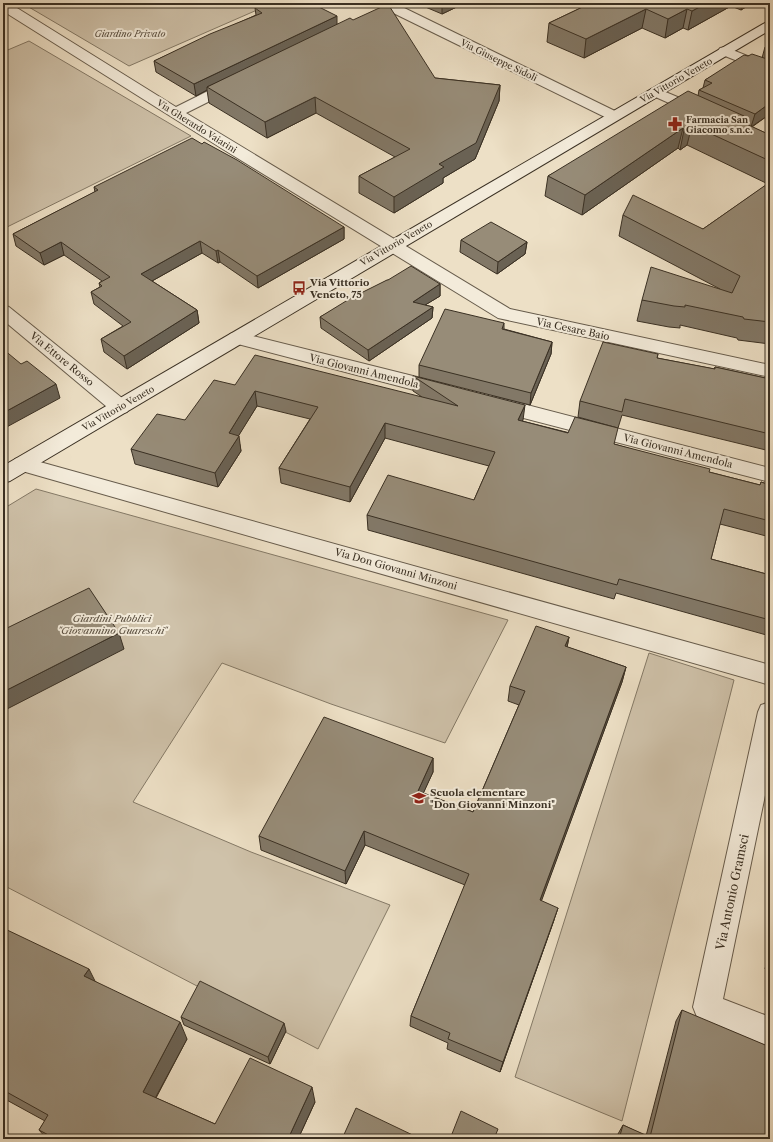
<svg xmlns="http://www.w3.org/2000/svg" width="773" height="1142" viewBox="0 0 773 1142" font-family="'Libre Caslon Text',serif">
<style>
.green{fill:#cfc2aa;stroke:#847966}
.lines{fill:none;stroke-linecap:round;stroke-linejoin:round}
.street-casing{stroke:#675c4c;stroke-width:2}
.secondary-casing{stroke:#3a3023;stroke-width:2}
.street{fill:#f3ebda;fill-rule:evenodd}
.secondary{fill:#f3ebda;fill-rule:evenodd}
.wall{fill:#827867;stroke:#3a3023}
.shaded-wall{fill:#6a6254;stroke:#3a3023}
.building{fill:#978c78;stroke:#3a3023}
.labels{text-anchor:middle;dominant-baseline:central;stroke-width:4;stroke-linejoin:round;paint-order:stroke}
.far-park-label{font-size:9px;font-style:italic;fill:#584d3e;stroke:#f3ebda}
.far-street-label{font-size:9px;fill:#3a3023;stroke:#f3ebda}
.far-poi-label{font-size:9px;font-weight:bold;fill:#3a3023;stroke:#f3ebda;text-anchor:start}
.poi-label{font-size:10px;font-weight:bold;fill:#3a3023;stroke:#f3ebda;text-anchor:start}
.street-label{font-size:10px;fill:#3a3023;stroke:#f3ebda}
.park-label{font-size:10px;font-style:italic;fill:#584d3e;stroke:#f3ebda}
.near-street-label{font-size:12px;fill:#3a3023;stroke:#f3ebda}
</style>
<rect width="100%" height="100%" fill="#ede0c6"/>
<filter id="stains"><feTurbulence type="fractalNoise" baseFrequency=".005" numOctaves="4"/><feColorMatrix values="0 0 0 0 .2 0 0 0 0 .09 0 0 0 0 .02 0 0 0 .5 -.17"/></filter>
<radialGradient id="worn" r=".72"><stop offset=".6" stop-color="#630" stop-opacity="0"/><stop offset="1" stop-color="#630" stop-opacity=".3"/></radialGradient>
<g class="green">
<polygon points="22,3 273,3 129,66"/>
<polygon points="29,41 191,136 3,229 3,52"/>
<polygon points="36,489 508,620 445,743 331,704 222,663 133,802 251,852 390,905 318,1049 3,885 3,509"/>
<polygon points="649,653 734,680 622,1121 515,1077"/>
</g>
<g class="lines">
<defs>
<g id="street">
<polygon points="3,3 9,3 176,107 230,80 240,80 242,83 240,86 186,113 510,309 770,365 770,377 498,318 221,148 3,11"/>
<polygon points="377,3 394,3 619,113 622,116 619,119 609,119 379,6"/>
<polygon points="725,47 770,65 770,74 720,54 718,51 720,48"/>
<polygon points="656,88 706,109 708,112 706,115 696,115 651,95 649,92 651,89"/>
<polygon points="3,305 9,307 127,402 130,407 127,412 120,414 113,412 3,320"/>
<polygon points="237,332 441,383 448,385 451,390 448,395 441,397 230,342 228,338 230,334"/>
<polygon points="496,397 770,468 770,482 489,409 486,404 489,399"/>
<polygon points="22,457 770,665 770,685 15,469 12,464 15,459"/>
<polygon points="770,702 770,771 723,999 770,1017 770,1047 697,1017 693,1007 758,712 761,705"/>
</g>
<polygon id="secondary" points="770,20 770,30 10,481 3,483 3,466"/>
</defs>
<use href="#street" class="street-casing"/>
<use href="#secondary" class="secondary-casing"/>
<use href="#street" class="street"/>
<use href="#secondary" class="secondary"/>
</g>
<g class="wall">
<polygon points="416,3 465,3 442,14"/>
<polygon points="591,3 752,3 741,10 731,6 688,30 683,28 665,38 642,28 584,58 547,42 549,23"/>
<polygon points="255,8 337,24 435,78 500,85 499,101 475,159 443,178 443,183 394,213 359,193 359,176 395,157 316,113 267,138 209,103 207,90 196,96 156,72 154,61 256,15"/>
<polygon points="770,44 770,114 752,127 770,135 770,344 738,340 737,338 680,325 680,328 669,327 637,321 642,300 720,289 619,236 623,215 703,229 768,184 687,145 680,150 678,148 582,215 545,196 548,176 698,96 699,90 703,88 705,80 748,56 762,58 765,47"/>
<polygon points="94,187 344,227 344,239 258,288 220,262 218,263 202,253 152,281 197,310 199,323 127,369 104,352 101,339 123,326 94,304 91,292 100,287 99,283 102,281 64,255 44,265 16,246 13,234 95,192"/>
<polygon points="461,240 527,242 525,254 497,274 460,252"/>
<polygon points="388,280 440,284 440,296 425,305 433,307 432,318 369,361 321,328 320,317"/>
<polygon points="504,323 504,329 552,342 551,354 530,405 419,377 419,365"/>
<polygon points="658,354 657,358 714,369 715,367 770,379 770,451 622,415 618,428 578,417 580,401"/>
<polygon points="413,376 523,420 522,421 614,444 709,472 760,485 761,482 770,485 770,537 720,524 711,559 770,575 770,636 616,593 614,599 368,530 367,515 474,500 489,466 385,438 350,502 281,483 279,468 310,419 257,406 238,436 241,451 218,487 135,464 131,449 185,420 235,385 422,397 413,391"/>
<polygon points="569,637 567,647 626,667 622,682 541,901 554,920 500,1072 447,1049 448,1043 410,1026 411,1016 465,885 365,845 346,884 261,850 259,836 433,758 433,772 423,793 473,812 519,705 508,701 510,686"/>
<polygon points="3,928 96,982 187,1039 156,1098 215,1124 315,1102 298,1139 47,1139 39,1130 45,1121 3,1098"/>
<polygon points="770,947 770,971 765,969"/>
<polygon points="682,1010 770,1139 616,1139 618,1134 623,1125 646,1136 676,1021"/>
<polygon points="181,1017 286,1031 270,1064 184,1025"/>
</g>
<g class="shaded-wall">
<polygon points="445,3 465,3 442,14 442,4"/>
<polygon points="707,3 732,3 731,6 688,30 692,11"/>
<polygon points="742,3 752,3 741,10"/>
<polygon points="646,9 642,28 584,58 586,39"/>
<polygon points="687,9 683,28 665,38 668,19"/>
<polygon points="337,16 337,27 207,87 207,90 196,96 194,84"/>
<polygon points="500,85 499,101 475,159 443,178 443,183 394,213 394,197 439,164"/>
<polygon points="315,97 316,113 267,138 265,122"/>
<polygon points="770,103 770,114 751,127 755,114"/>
<polygon points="744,116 739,136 738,120"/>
<polygon points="692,125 687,145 680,150 684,130"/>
<polygon points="683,128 678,148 582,215 585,195"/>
<polygon points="344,227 344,239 258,288 257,276"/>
<polygon points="200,241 202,253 143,286 141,274"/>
<polygon points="61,242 64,255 44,265 40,253"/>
<polygon points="527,242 525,254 497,274 498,262"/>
<polygon points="218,250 220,262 218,263 216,251"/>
<polygon points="440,284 440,296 412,313 413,302"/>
<polygon points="433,307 432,318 369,361 368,350"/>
<polygon points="197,310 199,323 127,369 124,356"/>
<polygon points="552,342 551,354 530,405 531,393"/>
<polygon points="56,384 60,398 3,429 3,413"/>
<polygon points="255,391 257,406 231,448 239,436 241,451 218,487 215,473 229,433"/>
<polygon points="525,405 523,420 516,435 518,420"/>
<polygon points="385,423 385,438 350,502 350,487"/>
<polygon points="119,633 124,649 7,709 3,700 3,692"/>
<polygon points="569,637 566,653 565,646"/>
<polygon points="626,667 622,682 537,913 540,900"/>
<polygon points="433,758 433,772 418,805 418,791"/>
<polygon points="364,831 365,845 346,884 345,871"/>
<polygon points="558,908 554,920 500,1072 503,1062"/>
<polygon points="89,969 98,987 84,976"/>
<polygon points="180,1022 187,1039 151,1106 143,1092"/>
<polygon points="284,1023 286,1031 270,1064 268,1057"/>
<polygon points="312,1087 315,1102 298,1139 288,1139"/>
</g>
<g class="building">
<polygon points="268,3 311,3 337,16 194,84 154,61 210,34 262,13 255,8"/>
<polygon points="591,3 707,3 692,11 687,9 668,19 646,9 586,39 549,23"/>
<polygon points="388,4 435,78 500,85 476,143 439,164 444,167 394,197 359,176 410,149 315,97 265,122 207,87 350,18 353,20"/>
<polygon points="770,44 770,49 765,47"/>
<polygon points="752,54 770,60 770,103 755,114 699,90 712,83 705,80 744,55 748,56"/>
<polygon points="688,91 744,116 738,120 770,135 770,161 692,125 684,130 683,128 585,195 548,176"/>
<polygon points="192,138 202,144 204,142 237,160 344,227 257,276 218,250 216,251 200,241 141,274 197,310 124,356 101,339 131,322 91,292 102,286 99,283 110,277 61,242 40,253 13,234 98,190 94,187"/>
<polygon points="770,182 770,322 744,319 743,317 685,305 685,307 674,306 642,300 651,267 732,293 740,276 623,215 633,195 703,229"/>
<polygon points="491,222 527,242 498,262 461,240"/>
<polygon points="411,266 440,284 413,302 433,307 368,350 320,317 351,298 387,280 388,280"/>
<polygon points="445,309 504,323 502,329 552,342 531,393 419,365"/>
<polygon points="603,342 658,354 657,358 715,369 715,367 770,379 770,434 625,399 622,412 580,401"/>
<polygon points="3,349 21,364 27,361 56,384 3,413"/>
<polygon points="255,355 458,406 413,376 525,405 518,420 568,433 575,417 618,428 614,444 710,469 709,472 760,485 761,482 770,485 770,521 724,509 711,559 770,575 770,620 619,579 617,585 367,515 388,475 474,500 495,452 385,423 350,487 279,468 318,407 255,391 229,433 239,436 215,473 131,449 157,414 185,420 214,380 235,385"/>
<polygon points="89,588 119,633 3,692 3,630"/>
<polygon points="536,626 569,637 565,646 626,667 540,900 558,908 503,1062 448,1039 450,1033 411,1016 469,874 364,831 345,871 259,836 324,717 433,758 418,791 473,812 525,691 510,686"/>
<polygon points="3,928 89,969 84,976 180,1022 143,1092 215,1124 250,1058 312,1087 288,1139 56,1139 39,1130 48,1115 3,1090"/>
<polygon points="200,981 284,1023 268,1057 181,1017"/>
<polygon points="682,1010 770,1047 770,1139 619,1139 623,1125 650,1137"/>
<polygon points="356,1108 421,1139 342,1139"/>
<polygon points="461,1111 498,1129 494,1139 450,1139"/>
</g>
<defs>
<symbol id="pharmacy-bare" viewBox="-9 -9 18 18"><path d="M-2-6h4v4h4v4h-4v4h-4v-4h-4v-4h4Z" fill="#8f2418" stroke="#f3ebda" stroke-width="2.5" paint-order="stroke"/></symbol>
<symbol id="bus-bare" viewBox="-9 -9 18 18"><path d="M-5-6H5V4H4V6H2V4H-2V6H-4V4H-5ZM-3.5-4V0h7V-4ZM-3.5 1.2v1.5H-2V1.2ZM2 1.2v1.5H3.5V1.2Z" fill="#8f2418" stroke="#f3ebda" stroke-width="2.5" paint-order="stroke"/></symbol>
<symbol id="school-bare" viewBox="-9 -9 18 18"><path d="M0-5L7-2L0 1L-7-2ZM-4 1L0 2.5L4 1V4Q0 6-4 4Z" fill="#8f2418" stroke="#f3ebda" stroke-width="2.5" paint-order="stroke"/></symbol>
</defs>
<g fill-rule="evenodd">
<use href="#pharmacy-bare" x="665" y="114" width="20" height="20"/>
<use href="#bus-bare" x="289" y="278" width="20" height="20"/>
<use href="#school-bare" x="409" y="788" width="20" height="20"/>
</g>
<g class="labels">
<g class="far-park-label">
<text x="130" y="33">Giardino Privato</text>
</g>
<g class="far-street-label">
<text transform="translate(499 60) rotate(26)">Via Giuseppe Sidoli</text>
<text transform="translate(676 80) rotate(-30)">Via Vittorio Veneto</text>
<text transform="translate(197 126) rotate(32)">Via Gherardo Vaiarini</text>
<text transform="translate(396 243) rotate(-30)">Via Vittorio Veneto</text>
<text transform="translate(118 408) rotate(-30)">Via Vittorio Veneto</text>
</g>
<g class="far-poi-label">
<text x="686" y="119">Farmacia San<tspan x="686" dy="10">Giacomo s.n.c.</tspan></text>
</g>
<g class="poi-label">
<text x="310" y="282">Via Vittorio<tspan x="310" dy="12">Veneto, 75</tspan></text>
<text x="430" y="792">Scuola elementare<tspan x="430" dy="12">"Don Giovanni Minzoni"</tspan></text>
</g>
<g class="street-label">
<text transform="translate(573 329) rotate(12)">Via Cesare Baio</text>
<text transform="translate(62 359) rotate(39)">Via Ettore Rosso</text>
<text transform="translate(364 371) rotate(14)">Via Giovanni Amendola</text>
<text transform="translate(678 451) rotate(14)">Via Giovanni Amendola</text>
<text transform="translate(396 569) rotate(16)">Via Don Giovanni Minzoni</text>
</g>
<g class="park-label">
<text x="112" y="618">Giardini Pubblici<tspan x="112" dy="12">"Giovannino Guareschi"</tspan></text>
</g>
<g class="near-street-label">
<text transform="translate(732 892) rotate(-78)">Via Antonio Gramsci</text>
</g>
</g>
<rect width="773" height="1142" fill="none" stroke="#ede0c6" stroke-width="16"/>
<rect x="4" y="4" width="765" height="1134" fill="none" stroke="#3a3023" stroke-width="2"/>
<rect x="8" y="8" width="757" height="1126" fill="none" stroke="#3a3023"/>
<rect width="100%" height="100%" filter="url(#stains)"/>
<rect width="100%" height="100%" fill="url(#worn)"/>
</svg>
